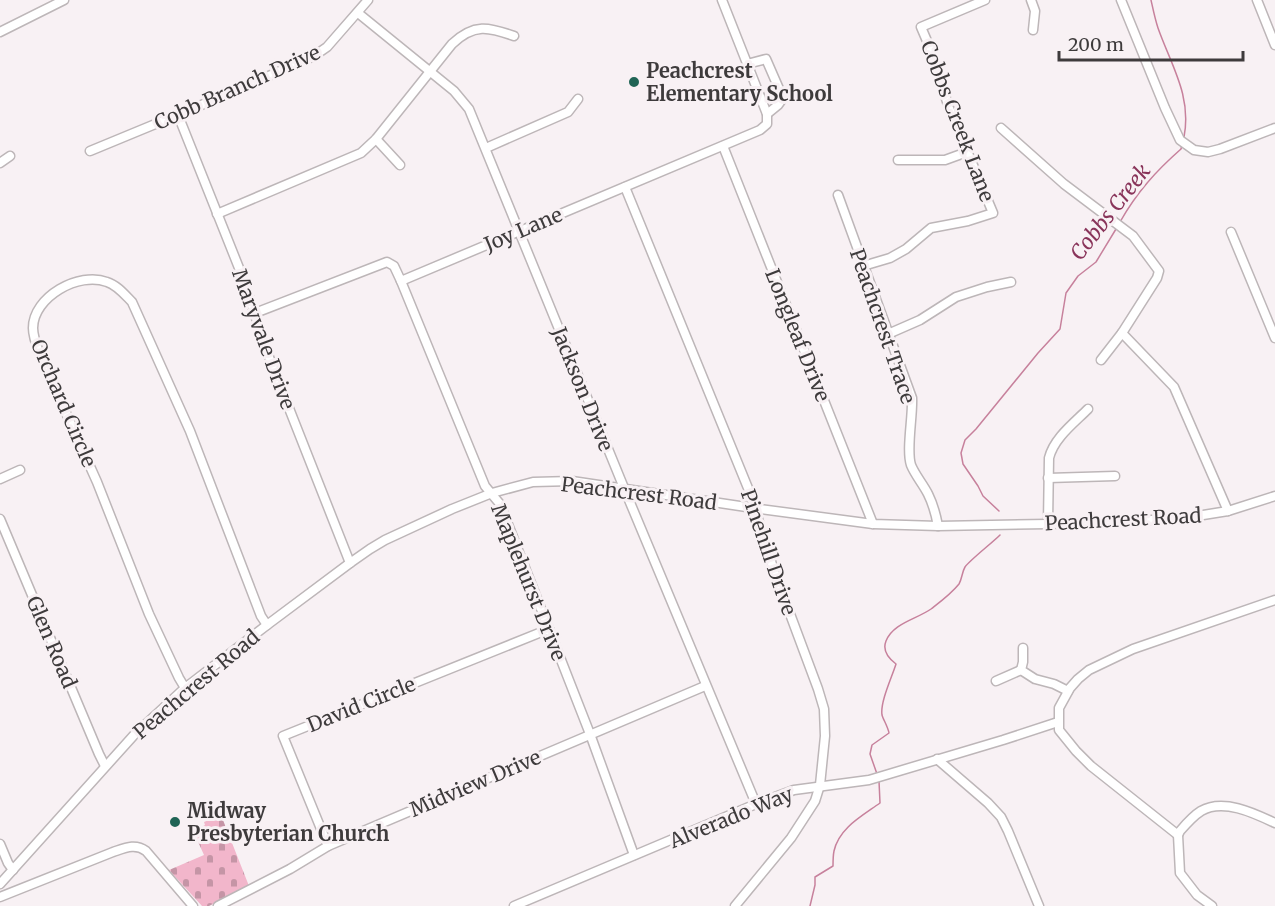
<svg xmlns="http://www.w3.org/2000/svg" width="1275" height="906" viewBox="0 0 1275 906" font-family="Merriweather,serif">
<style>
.cemetery{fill:url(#cemetery-stones)}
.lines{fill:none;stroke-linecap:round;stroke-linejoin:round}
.stream{stroke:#c7819c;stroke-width:1.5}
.minor-casing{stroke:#bdb6b8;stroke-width:11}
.minor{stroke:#fff;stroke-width:8}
.poi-dot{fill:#206455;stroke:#f8f1f4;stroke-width:2}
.labels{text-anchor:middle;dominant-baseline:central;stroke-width:6;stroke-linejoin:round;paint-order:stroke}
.poi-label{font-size:20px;font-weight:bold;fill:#3e3b3c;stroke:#f8f1f4;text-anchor:start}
.street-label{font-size:20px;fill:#3e3b3c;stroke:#f8f1f4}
.water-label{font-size:21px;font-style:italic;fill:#89345a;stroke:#f8f1f4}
</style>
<defs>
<pattern id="cemetery-stones" width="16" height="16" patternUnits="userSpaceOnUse" patternTransform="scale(1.5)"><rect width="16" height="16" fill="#f2b6cb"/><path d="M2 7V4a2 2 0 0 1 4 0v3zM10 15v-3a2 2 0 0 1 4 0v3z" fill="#c595a6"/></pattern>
</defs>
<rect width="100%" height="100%" fill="#f8f1f4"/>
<polygon class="cemetery" points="221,815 249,886 209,906 202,906 169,870 204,855 195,835 199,833 198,829 205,825 204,822"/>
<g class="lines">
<g class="stream">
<path d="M1151,0C1153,9 1155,19 1158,28C1171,65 1192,96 1184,137"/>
<path d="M1120,222C1137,192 1156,171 1181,149L1182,145"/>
<polyline points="999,511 983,496 978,486 963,464 961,453 965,440 976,429 1038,353 1060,329 1066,293 1078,276 1096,262 1116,229"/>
<path d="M877,774L870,754L872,745L889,733C888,727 883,719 882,715C880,702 892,677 896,664C888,658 882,651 886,641C893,623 917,619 931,609C940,602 951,594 959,584C962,579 962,572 965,567C970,560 992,543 1000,535"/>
<path d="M810,906L815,885V877L833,866C833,861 833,856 834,851C839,828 862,816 880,803L879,781"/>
</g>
<defs>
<g id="minor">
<polyline points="1031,0 1035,11 1033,30"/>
<polyline points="1121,0 1165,108 1180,140 1194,150 1208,152 1220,149 1275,128"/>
<polyline points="1257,0 1275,45"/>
<polyline points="358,13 454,91 469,109 624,488 756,804"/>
<polyline points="0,32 64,0"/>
<polyline points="747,64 766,59 783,98 778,105 767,114"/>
<polyline points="178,115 241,273 270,360 350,563"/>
<polyline points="1001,128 1064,184 1133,236 1159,271 1157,278 1122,333 1101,360"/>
<polyline points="376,139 400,165"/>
<polyline points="723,146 873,524"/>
<polyline points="486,148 568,112 578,99"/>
<polyline points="90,151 228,94 314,56 327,47 368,0"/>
<polyline points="898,160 945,160 967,152"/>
<polyline points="0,163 10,156"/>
<polyline points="625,187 750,493 774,571 818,689 824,709 825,736 820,785 815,801 791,838 735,906"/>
<path d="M838,195L912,398C913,416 906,450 911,465C915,475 923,484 928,494C933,504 936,515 938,526"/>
<path d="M217,214L361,153L376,139L452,44C474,23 489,27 514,36"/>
<polyline points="1231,232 1275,338"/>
<polyline points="863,266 890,258 906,249 931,228 968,221 993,213 949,108 930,48 921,27 985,0"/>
<polyline points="401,281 485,486 500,504 590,734 634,855"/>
<polyline points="255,313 387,262 394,266 401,281 760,130 767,124 767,114 722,0"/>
<polyline points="1122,333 1174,387 1228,511"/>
<polyline points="888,334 920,320 956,297 987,287 1011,282"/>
<polyline points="1048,478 1115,476"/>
<polyline points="0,479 20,470"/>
<polyline points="0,519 99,754 105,766"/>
<path d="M1048,524L1049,458C1054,438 1074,423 1088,409"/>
<polyline points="1023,648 1023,662 1021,670 1035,679 1054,684 1068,691"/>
<polyline points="996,681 1021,670"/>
<path d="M185,688L179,678L149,614L97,482L40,355C37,347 33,337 33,328C33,297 79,271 107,282C117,285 125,295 132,302L190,431L261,616L267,625"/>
<polyline points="937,759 988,803 1001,817 1008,831 1039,906"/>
<polyline points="1178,835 1091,766 1076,751 1059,730 1059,708 1070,688 1078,679 1089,670 1133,649 1275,600"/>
<polyline points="0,844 8,863 13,870"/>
<polyline points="328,846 283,736 549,629"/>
<polyline points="0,884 134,735 185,688 267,625 350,563 370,549 385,540 452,509 492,493 533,482 572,481 753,508 873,524 938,526 1048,524 1178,519 1228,511 1275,496"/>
<path d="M0,897L113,852C125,848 135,843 146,851L193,906"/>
<polyline points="218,906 290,869 328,846 705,686"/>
<polyline points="514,906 756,804 794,790 869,780 1003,740 1058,722"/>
<path d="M1212,906L1197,895L1180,873L1178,835L1180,831C1186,824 1193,816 1201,811C1223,798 1254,813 1275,823"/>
</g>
</defs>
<use href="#minor" class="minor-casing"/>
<use href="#minor" class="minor"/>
</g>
<g class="poi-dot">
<circle cx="634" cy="82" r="6"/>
<circle cx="175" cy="822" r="6"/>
</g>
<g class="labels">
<g class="poi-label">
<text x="646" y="70">Peachcrest<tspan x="646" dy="23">Elementary School</tspan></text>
<text x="187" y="810">Midway<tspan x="187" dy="23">Presbyterian Church</tspan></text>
</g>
<g class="street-label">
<text transform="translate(237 87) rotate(-24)">Cobb Branch Drive</text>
<text transform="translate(958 121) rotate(69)">Cobbs Creek Lane</text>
<text transform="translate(523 229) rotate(-23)">Joy Lane</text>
<text transform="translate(883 326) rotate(71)">Peachcrest Trace</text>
<text transform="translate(798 335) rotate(68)">Longleaf Drive</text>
<text transform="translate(264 339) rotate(70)">Maryvale Drive</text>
<text transform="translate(583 389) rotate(68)">Jackson Drive</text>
<text transform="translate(64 403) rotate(67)">Orchard Circle</text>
<text transform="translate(639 493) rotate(7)">Peachcrest Road</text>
<text transform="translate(1123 519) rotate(-3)">Peachcrest Road</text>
<text transform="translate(769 552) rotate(71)">Pinehill Drive</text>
<text transform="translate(529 582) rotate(68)">Maplehurst Drive</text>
<text transform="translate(52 642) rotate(67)">Glen Road</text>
<text transform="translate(196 684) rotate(-40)">Peachcrest Road</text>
<text transform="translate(361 704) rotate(-22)">David Circle</text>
<text transform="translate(475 783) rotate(-23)">Midview Drive</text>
<text transform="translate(731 817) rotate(-22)">Alverado Way</text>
</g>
<g class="water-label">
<text transform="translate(1110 212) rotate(-52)">Cobbs Creek</text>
</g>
</g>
<path d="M1059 51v9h184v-9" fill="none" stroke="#3e3b3c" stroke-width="3"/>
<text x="1068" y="51" font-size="18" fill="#3e3b3c" stroke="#f8f1f4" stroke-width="4.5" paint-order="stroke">200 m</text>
</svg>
